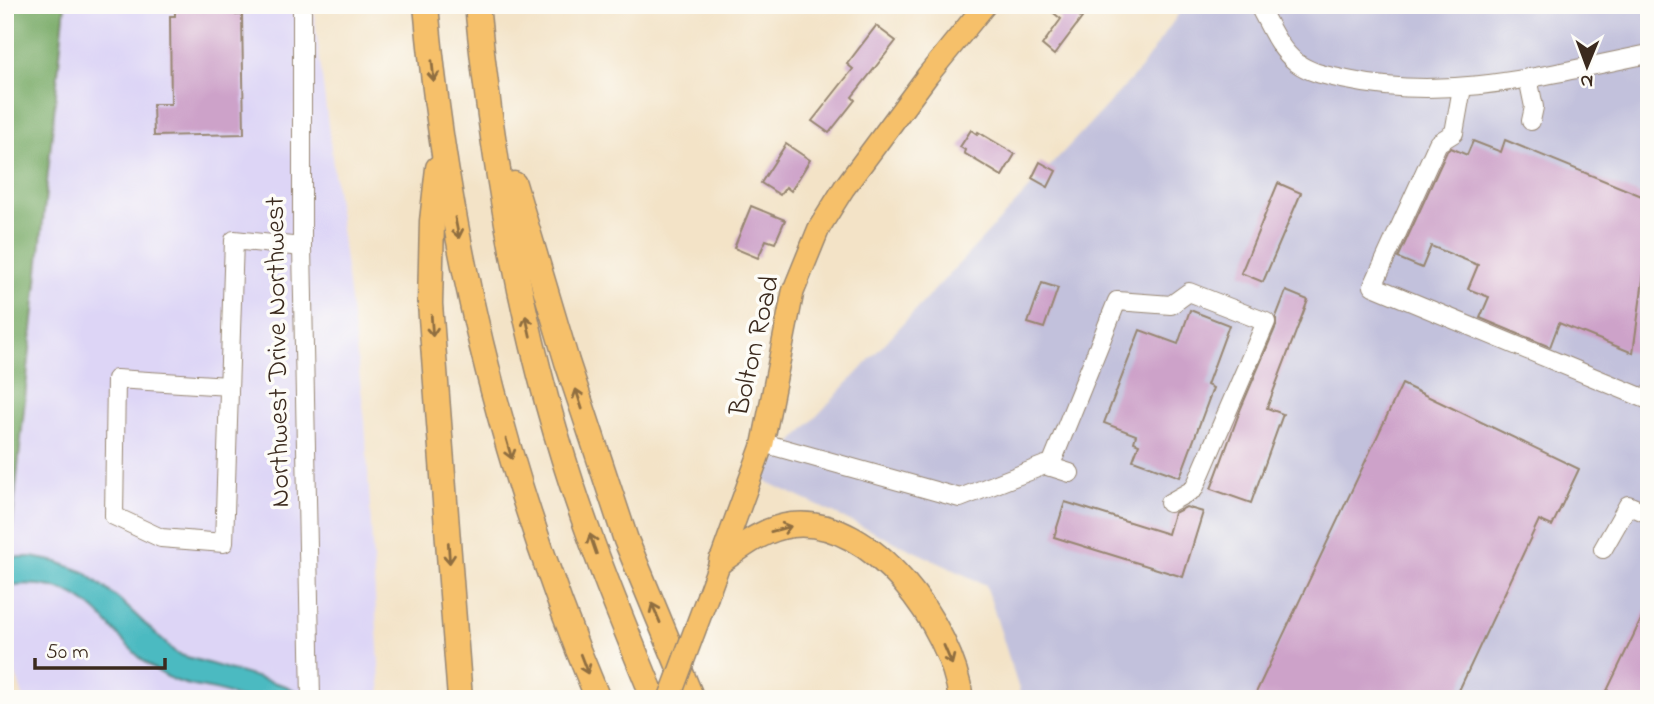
<svg xmlns="http://www.w3.org/2000/svg" width="1654" height="704" viewBox="0 0 1654 704" font-family="'Indie Flower',sans-serif">
<style>
.built{fill:#ddd5f6}
.industrial{fill:#c2c1dc}
.forest{fill:#75a864;stroke:#586941;stroke-width:2}
.water{fill:#4bbac1;stroke:#437270;stroke-width:2}
.building{fill:#cda2c9}
.lines{fill:none;stroke-linecap:round;stroke-linejoin:round}
.minor-casing{stroke:#978672;stroke-width:20}
.major-casing{stroke:#978672;stroke-width:24}
.highway-casing{stroke:#978672;stroke-width:27}
.minor{stroke:#fff;stroke-width:18}
.major{stroke:#f6c06b;stroke-width:21}
.highway{stroke:#f6c06b;stroke-width:24}
.major-bridge-casing{stroke:#978672;stroke-width:24;stroke-linecap:butt}
.major-bridge{stroke:#f6c06b;stroke-width:21}
.oneway{stroke:#8f6e41}
.labels{text-anchor:middle;dominant-baseline:central;stroke-width:7;stroke-linejoin:round;paint-order:stroke}
.street-label{font-size:28px;fill:#3b2a1e;stroke:#fdfcf7}
</style>
<rect width="100%" height="100%" fill="#fdfcf7"/>
<filter id="ink" filterUnits="userSpaceOnUse"><feTurbulence type="fractalNoise" baseFrequency=".0143" numOctaves="2"/><feDisplacementMap in="SourceGraphic" scale="14" xChannelSelector="R" yChannelSelector="G"/><feConvolveMatrix kernelMatrix="1 2 1 2 8 2 1 2 1" color-interpolation-filters="sRGB"/></filter>
<filter id="wash" filterUnits="userSpaceOnUse"><feTurbulence type="fractalNoise" baseFrequency=".00686" numOctaves="4" result="noise"/><feDisplacementMap in="SourceGraphic" scale="28" xChannelSelector="R" yChannelSelector="G"/><feGaussianBlur stdDeviation="1.57" result="paint"/><feColorMatrix in="noise" values="0 0 0 0 0 0 0 0 0 0 0 0 0 0 0 0 0 1.4 0 .05"/><feComposite in="paint" operator="in"/></filter>
<g filter="url(#wash)">
<rect width="100%" height="100%" fill="#f3e3c7"/>
<polygon class="built" points="65,5 313,5 365,421 381,699 24,699 5,640 5,596"/>
<polygon class="industrial" points="1185,5 1649,5 1649,699 1022,699 986,585 759,478 1138,72"/>
<polygon class="forest" points="5,5 65,5 5,596"/>
<path class="water" d="M5,557H32L57,562L84,572L120,600L177,654L286,686L310,699C289,699 266,701 246,699C235,697 225,692 215,690C201,687 187,686 174,680C104,649 105,572 5,586Z"/>
<g id="blocks">
<g class="building">
<polygon points="175,5 236,5 236,15 242,15 244,134 154,136 153,104 171,104 170,16 175,16"/>
<polygon points="1044,5 1066,5 1082,18 1054,55 1042,45 1061,19"/>
<polygon points="876,26 896,41 852,97 855,100 829,133 812,121 853,69 847,64"/>
<polygon points="971,130 977,134 978,132 1015,154 1002,176 964,153 965,150 960,147"/>
<polygon points="1505,140 1649,199 1649,236 1633,353 1559,323 1550,347 1480,318 1489,297 1468,289 1478,265 1431,246 1422,268 1398,258 1447,151 1451,148 1467,155 1473,141 1501,152"/>
<polygon points="786,144 810,160 791,191 786,187 780,195 761,183"/>
<polygon points="1040,162 1056,171 1048,187 1032,178"/>
<polygon points="1278,183 1301,193 1263,282 1241,273"/>
<polygon points="751,206 785,220 775,243 766,240 758,258 734,248"/>
<polygon points="1042,283 1058,288 1044,328 1028,323"/>
<polygon points="1286,291 1308,300 1267,408 1283,414 1251,503 1211,489 1241,408 1276,326 1276,317"/>
<polygon points="1190,310 1229,325 1207,385 1213,388 1180,477 1133,460 1139,444 1134,442 1136,435 1104,423 1140,330 1178,344"/>
<polygon points="1402,384 1579,469 1552,526 1539,520 1455,699 1253,699"/>
<polygon points="1065,502 1168,534 1174,513 1186,507 1203,512 1183,577 1054,537"/>
<polygon points="1649,603 1649,699 1603,699"/>
</g>
</g>
</g>
<g filter="url(#ink)">
<use href="#blocks" fill-opacity="0" stroke="#978672" stroke-width="2"/>
<g class="lines">
<defs>
<g id="minor">
<polyline points="302,5 302,247 311,699"/>
<path d="M1261,10C1271,29 1280,50 1297,63C1312,74 1330,76 1347,80C1449,102 1549,74 1649,54"/>
<polyline points="1528,78 1534,107 1531,121"/>
<polyline points="1462,88 1454,133 1438,143 1373,286 1646,399 1649,394"/>
<polyline points="229,386 116,379 114,516 161,538 224,543 234,240 302,247"/>
<polyline points="763,443 960,498 1045,465 1070,473"/>
<polyline points="1050,467 1117,301 1171,305 1189,292 1266,322 1194,489 1169,503"/>
<polyline points="1603,549 1628,505 1649,514"/>
</g>
<polyline id="major" points="708,595 763,443 793,292 819,228 844,188 928,75 985,5"/>
<g id="highway">
<path d="M426,5C447,244 505,478 598,699"/>
<path d="M477,5C493,168 521,330 572,485C596,558 625,628 654,699"/>
<polyline points="438,168 432,221 430,304 460,699"/>
<polyline points="514,184 567,362 626,540 692,699"/>
<path d="M721,561C742,546 765,528 792,525C873,516 952,627 961,699"/>
</g>
</defs>
<use href="#minor" class="minor-casing"/>
<use href="#major" class="major-casing"/>
<use href="#highway" class="highway-casing"/>
<use href="#minor" class="minor"/>
<use href="#major" class="major"/>
<use href="#highway" class="highway"/>
<defs>
<polyline id="major-bridge" points="669,699 708,595"/>
</defs>
<use href="#major-bridge" class="major-bridge-casing"/>
<use href="#major-bridge" class="major-bridge"/>
</g>
<defs><path id="oneway-shaft" d="M-6 0H5M1.5-3L5.5 0L1.5 3" fill="none" stroke-width="1.6" stroke-linecap="round" stroke-linejoin="round" transform="scale(1.75)"/></defs>
<g class="oneway">
<use href="#oneway-shaft" transform="translate(433 71) rotate(84)"/>
<use href="#oneway-shaft" transform="translate(457 228) rotate(79)"/>
<use href="#oneway-shaft" transform="translate(432 326) rotate(86)"/>
<use href="#oneway-shaft" transform="translate(528 326) rotate(-103)"/>
<use href="#oneway-shaft" transform="translate(579 399) rotate(-108)"/>
<use href="#oneway-shaft" transform="translate(509 449) rotate(74)"/>
<use href="#oneway-shaft" transform="translate(781 529) rotate(-15)"/>
<use href="#oneway-shaft" transform="translate(593 544) rotate(-109)"/>
<use href="#oneway-shaft" transform="translate(449 553) rotate(86)"/>
<use href="#oneway-shaft" transform="translate(656 613) rotate(-113)"/>
<use href="#oneway-shaft" transform="translate(948 655) rotate(67)"/>
<use href="#oneway-shaft" transform="translate(584 664) rotate(69)"/>
</g>
</g>
<g class="labels">
<g class="street-label">
<text transform="translate(756 346) rotate(-77)">Bolton Road</text>
<text transform="translate(279 352) rotate(-91)">Northwest Drive Northwest</text>
</g>
</g>
<rect width="1654" height="704" fill="none" stroke="#fdfcf7" stroke-width="28"/>
<g transform="translate(1587 66) rotate(181)" stroke="#fdfcf7" stroke-width="5" paint-order="stroke">
<path d="M0-5L12 26L0 18L-12 26Z" fill="#3b2a1e"/>
<text y="-10" font-size="19" font-weight="bold" text-anchor="middle" fill="#3b2a1e">N</text>
</g>
<path d="M35 658v10h130v-10" fill="none" stroke="#3b2a1e" stroke-width="3.5"/>
<text x="46" y="658" font-size="21" fill="#3b2a1e" stroke="#fdfcf7" stroke-width="5" paint-order="stroke">50 m</text>
</svg>
